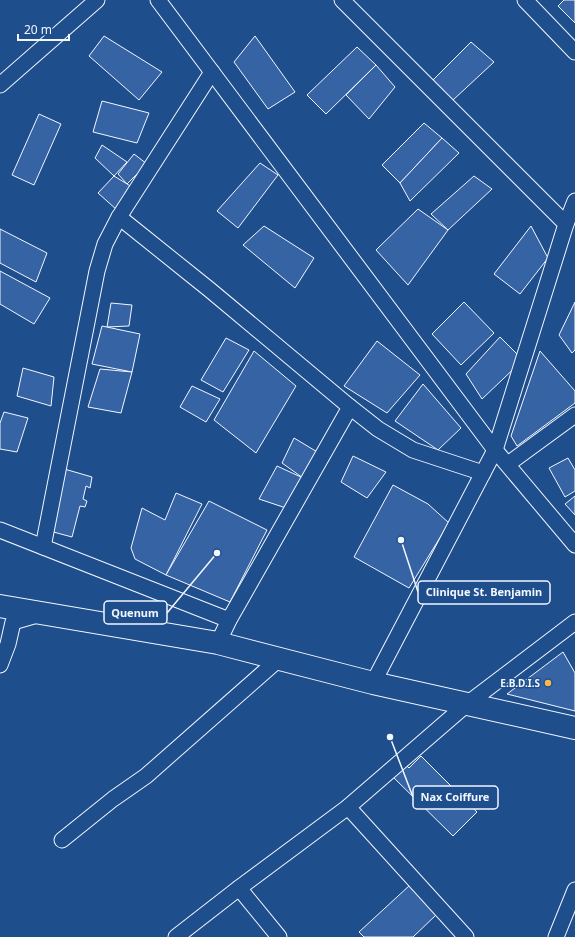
<svg xmlns="http://www.w3.org/2000/svg" width="575" height="937" viewBox="0 0 575 937" font-family="'Noto Sans',sans-serif">
<style>
.building{fill:#3563a3;stroke:#f2f6ff}
.lines{fill:none;stroke-linecap:round;stroke-linejoin:round}
.minor-casing{stroke:#f2f6ff;stroke-width:17}
.secondary-casing{stroke:#f2f6ff;stroke-width:24}
.minor{stroke:#1f4e8c;stroke-width:15}
.secondary{stroke:#1f4e8c;stroke-width:22}
.poi-dot{fill:#ffb74d;stroke:#1f4e8c;stroke-width:1.5}
.labels{text-anchor:middle;dominant-baseline:central;stroke-width:3;stroke-linejoin:round;paint-order:stroke}
.poi-label{font-size:10px;font-weight:bold;fill:#f2f6ff;stroke:#1f4e8c;text-anchor:end}
.leader{fill:none;stroke:#f2f6ff;stroke-width:1.5}
.callout-dot{fill:#f2f6ff;stroke:#1f4e8c;stroke-width:1.5}
.callout{fill:#1f4e8c;stroke:#f2f6ff;stroke-width:1.5}
.callout-label{font-size:11px;text-anchor:middle;font-weight:bold;fill:#f2f6ff}
</style>
<rect width="100%" height="100%" fill="#1f4e8c"/>
<g class="building">
<polygon points="564,0 575,0 575,23 558,6"/>
<polygon points="104,36 162,72 139,100 89,56"/>
<polygon points="255,36 295,92 268,109 234,62"/>
<polygon points="471,42 494,62 453,100 432,81"/>
<polygon points="357,47 376,65 326,114 307,95"/>
<polygon points="376,65 395,87 369,119 346,95"/>
<polygon points="102,101 149,113 137,143 93,132"/>
<polygon points="39,114 61,124 34,185 12,175"/>
<polygon points="424,123 442,138 400,183 382,165"/>
<polygon points="442,138 459,153 410,201 400,183"/>
<polygon points="102,145 127,162 114,176 95,158"/>
<polygon points="134,154 147,164 127,184 118,174"/>
<polygon points="260,163 278,175 238,228 217,211"/>
<polygon points="114,176 132,187 117,210 98,193"/>
<polygon points="474,176 492,189 448,230 431,214"/>
<polygon points="418,209 448,230 408,285 376,250"/>
<polygon points="264,226 314,258 295,288 243,245"/>
<polygon points="531,226 548,258 520,294 494,274"/>
<polygon points="0,229 47,253 36,282 0,263"/>
<polygon points="0,271 50,298 34,324 0,304"/>
<polygon points="464,302 494,333 461,365 432,334"/>
<polygon points="575,302 575,350 572,353 559,335"/>
<polygon points="111,303 132,305 129,326 107,327"/>
<polygon points="102,326 140,334 132,372 92,364"/>
<polygon points="500,337 523,360 482,399 466,374"/>
<polygon points="226,338 249,350 223,392 201,380"/>
<polygon points="377,341 420,375 387,413 344,386"/>
<polygon points="254,351 296,386 256,453 214,420"/>
<polygon points="540,351 575,391 575,403 517,446 511,436"/>
<polygon points="23,368 54,377 51,406 17,396"/>
<polygon points="100,369 132,372 121,413 88,407"/>
<polygon points="423,384 461,428 438,450 395,421"/>
<polygon points="192,386 220,399 206,422 180,407"/>
<polygon points="4,412 28,418 17,452 0,449 0,423"/>
<polygon points="294,438 319,453 303,478 282,463"/>
<polygon points="353,456 386,472 367,498 341,482"/>
<polygon points="568,458 575,470 575,491 565,497 549,468"/>
<polygon points="54,466 92,477 90,488 86,486 83,499 87,501 85,507 80,506 72,537 46,530"/>
<polygon points="277,466 303,478 286,508 259,499"/>
<polygon points="393,485 428,504 449,523 409,588 354,557"/>
<polygon points="176,493 202,504 166,575 135,559 131,548 142,508 165,520"/>
<polygon points="575,496 575,515 565,504"/>
<polygon points="209,501 267,530 230,602 166,575"/>
<polygon points="563,652 575,673 575,711 507,694"/>
<polygon points="421,756 477,812 453,836 392,776 404,763 409,768"/>
<polygon points="410,885 436,915 413,937 364,937 359,932"/>
</g>
<g class="lines">
<defs>
<g id="minor">
<polyline points="158,0 495,450 566,224 342,0"/>
<polyline points="525,0 575,52"/>
<polyline points="0,85 97,0"/>
<polyline points="119,217 210,290 350,407"/>
<polyline points="566,224 575,201"/>
<polyline points="508,464 575,415"/>
<polyline points="0,530 229,620"/>
<polyline points="43,547 97,271 105,244 119,217 212,72"/>
<polyline points="218,643 229,620 350,407 378,429 413,450 483,473"/>
<polyline points="0,665 8,644 13,622 37,615"/>
<polyline points="373,683 495,450 575,545"/>
<polyline points="348,807 466,937"/>
<polyline points="62,840 113,799 146,776 280,658"/>
<polyline points="239,888 279,937"/>
<polyline points="176,937 239,888 348,807 467,704 575,622"/>
<polyline points="556,937 575,890"/>
</g>
<polyline id="secondary" points="0,606 218,643 373,683 575,728"/>
</defs>
<use href="#minor" class="minor-casing"/>
<use href="#secondary" class="secondary-casing"/>
<use href="#minor" class="minor"/>
<use href="#secondary" class="secondary"/>
</g>
<circle class="poi-dot" cx="548" cy="683" r="4"/>
<g class="labels">
<g class="poi-label">
<text x="540" y="683">E.B.D.I.S</text>
</g>
</g>
<path class="leader" d="M401 540L418 592M217 553L167 613M390 737L413 797"/>
<g class="callout-dot">
<circle cx="401" cy="540" r="4"/>
<circle cx="217" cy="553" r="4"/>
<circle cx="390" cy="737" r="4"/>
</g>
<g class="callout">
<rect x="418" y="581" width="132" height="23" rx="4"/>
<rect x="104" y="601" width="63" height="23" rx="4"/>
<rect x="413" y="786" width="85" height="23" rx="4"/>
</g>
<g class="callout-label">
<text x="484" y="596">Clinique St. Benjamin</text>
<text x="135" y="617">Quenum</text>
<text x="455" y="801">Nax Coiffure</text>
</g>
<path d="M18 34v6h51v-6" fill="none" stroke="#f2f6ff" stroke-width="2"/>
<text x="24" y="34" font-size="12" fill="#f2f6ff" stroke="#1f4e8c" stroke-width="3" paint-order="stroke">20 m</text>
</svg>
